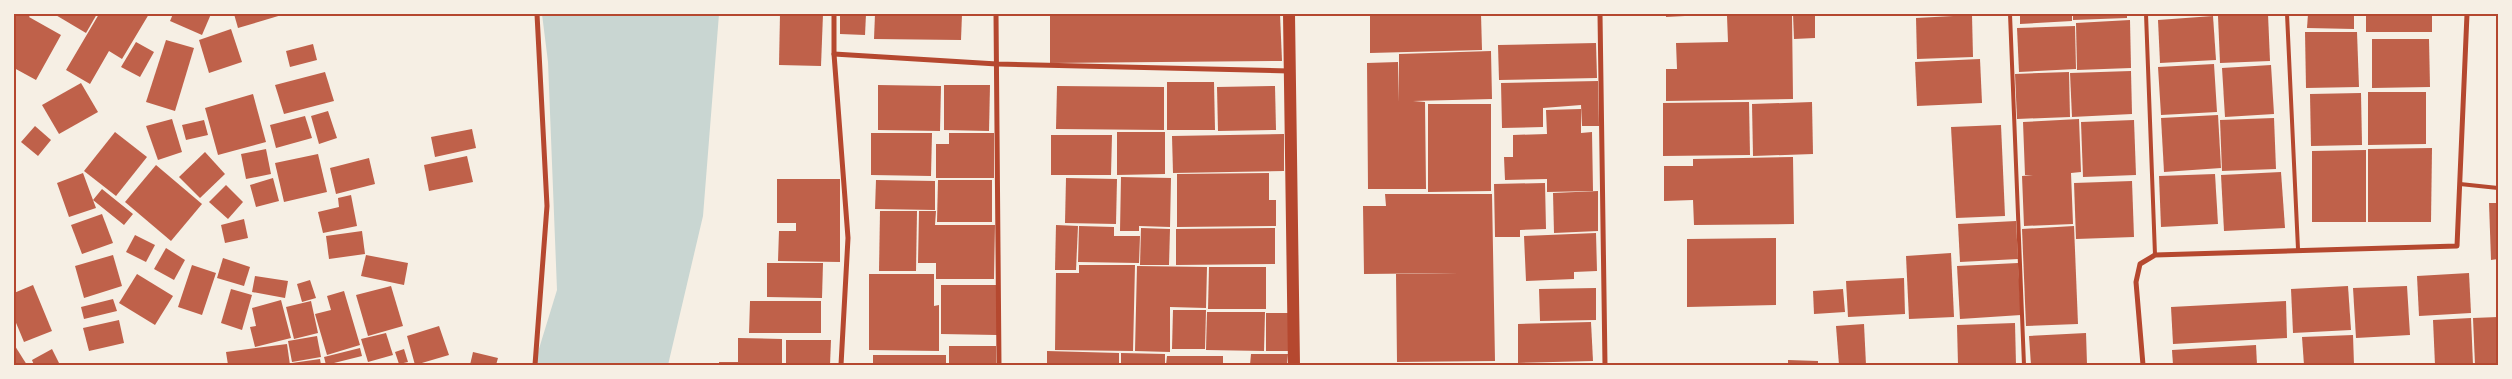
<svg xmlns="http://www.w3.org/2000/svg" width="2512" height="379" viewBox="0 0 2512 379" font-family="Merriweather,serif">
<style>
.water{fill:#c9d6d2}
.building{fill:#bf614a}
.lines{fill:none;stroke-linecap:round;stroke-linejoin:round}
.service{stroke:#b5482f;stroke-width:4}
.minor{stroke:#b5482f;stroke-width:5}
.primary{stroke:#b5482f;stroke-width:12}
.neatline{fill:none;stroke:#b5482f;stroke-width:2}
</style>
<rect width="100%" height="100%" fill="#f6efe4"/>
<polygon class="water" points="542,14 719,14 703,216 668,365 534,365 557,290 548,62"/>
<g class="building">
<polygon points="14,14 31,14 29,17 61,35 36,80 14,68"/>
<polygon points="54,14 97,14 86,33"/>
<polygon points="99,14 149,14 122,59 109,51 90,84 66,70"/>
<polygon points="173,14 211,14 202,35 170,21"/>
<polygon points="234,14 285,14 238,28"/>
<polygon points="780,14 823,14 821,66 779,65"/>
<polygon points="840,14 866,14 865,35 840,34"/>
<polygon points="875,14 962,14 961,40 874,39"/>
<polygon points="1050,14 1280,14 1282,61 1050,63"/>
<polygon points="1370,14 1481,14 1482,50 1370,53"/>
<polygon points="1666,14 1685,14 1685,16 1666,17"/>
<polygon points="1793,14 1815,14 1815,38 1794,39"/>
<polygon points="2020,14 2072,14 2072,21 2020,24"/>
<polygon points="2073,14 2127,14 2127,18 2073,20"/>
<polygon points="2268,14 2270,61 2220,63 2218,16"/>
<polygon points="2308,14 2354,14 2354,29 2307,28"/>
<rect x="2366" y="14" width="66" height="18"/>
<polygon points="1792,15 1793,99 1666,101 1666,69 1677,69 1676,43 1728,42 1727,16"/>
<polygon points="1972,15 1973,57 1917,59 1916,18"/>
<polygon points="2213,16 2216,60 2160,63 2158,20"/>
<polygon points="2130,20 2131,68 2077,70 2076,23"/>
<polygon points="2075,26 2076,69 2019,72 2017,28"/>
<polygon points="231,29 242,62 209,73 199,40"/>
<polygon points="2305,32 2357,32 2359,87 2306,88"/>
<polygon points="2372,39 2429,39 2430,87 2372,88"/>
<polygon points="166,40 194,48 175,111 146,102"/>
<polygon points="136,42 154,52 140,77 121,67"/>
<polygon points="1596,43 1597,78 1499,80 1498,45"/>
<polygon points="313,44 317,60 290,67 286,51"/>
<polygon points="1491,51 1492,99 1413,101 1425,102 1426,189 1368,189 1367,63 1398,62 1399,102 1399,54"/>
<polygon points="1980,59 1982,103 1917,106 1915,62"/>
<polygon points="2214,64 2217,112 2161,115 2158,67"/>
<polygon points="2271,65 2274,114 2225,117 2222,68"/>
<polygon points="2131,71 2132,114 2072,117 2070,73"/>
<polygon points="325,72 334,101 284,114 275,85"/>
<polygon points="2069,72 2070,117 2017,119 2015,74"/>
<polygon points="1598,81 1599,126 1582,126 1581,105 1543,108 1543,127 1502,128 1501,83"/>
<polygon points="1167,82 1214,82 1215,130 1167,130"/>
<polygon points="81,83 98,112 59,134 42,105"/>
<polygon points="878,85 941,86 940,131 878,130"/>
<polygon points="944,85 990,85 989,131 944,130"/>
<polygon points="1057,86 1164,87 1164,130 1056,129"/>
<polygon points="1275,86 1276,130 1218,131 1217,87"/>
<polygon points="2368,92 2426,92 2426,144 2368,145"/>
<polygon points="2361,93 2362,145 2311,146 2310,94"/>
<polygon points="253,94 266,142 218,155 205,108"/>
<polygon points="1749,102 1750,155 1663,156 1663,103"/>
<polygon points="1812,102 1813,154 1753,156 1752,104"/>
<polygon points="1428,104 1491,104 1491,191 1428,192"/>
<polygon points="1581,109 1581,133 1592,132 1593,191 1547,192 1547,179 1505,180 1504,157 1513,157 1513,135 1547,134 1546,110"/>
<polygon points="328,111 337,138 319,144 311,116"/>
<polygon points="2218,115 2221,168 2164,172 2161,118"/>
<polygon points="305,116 312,138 276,148 270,125"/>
<polygon points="2274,118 2276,169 2222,171 2220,120"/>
<polygon points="172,119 182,152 158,160 146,126"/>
<polygon points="2079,119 2081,172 2071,173 2073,224 2024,226 2022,176 2033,175 2025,175 2023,122"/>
<polygon points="204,120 208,135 186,140 182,125"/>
<polygon points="2134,120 2136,175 2083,177 2081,122"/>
<polygon points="2001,125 2005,216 1956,218 1951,127"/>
<polygon points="35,126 51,140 38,156 21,142"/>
<polygon points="472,129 476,148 435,157 431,137"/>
<polygon points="115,132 147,157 116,196 84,171"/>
<polygon points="1117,132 1165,132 1165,174 1117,175"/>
<polygon points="871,133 932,133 931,176 871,175"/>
<polygon points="949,133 994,133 994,178 936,178 936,144 949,144"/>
<polygon points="1284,134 1284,171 1173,173 1172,136"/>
<polygon points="1051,135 1112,135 1111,175 1051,175"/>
<polygon points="2432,148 2431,222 2368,222 2368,149"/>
<polygon points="266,149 271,174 246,179 241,154"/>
<polygon points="2366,150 2366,222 2312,222 2312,151"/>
<polygon points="205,152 225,174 200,198 179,177"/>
<polygon points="318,154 327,192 284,202 275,163"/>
<polygon points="467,156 473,182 429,191 424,165"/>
<polygon points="1793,157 1794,224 1694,225 1693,200 1664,201 1664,166 1693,166 1693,159"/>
<polygon points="369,158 375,184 336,194 330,168"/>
<polygon points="156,165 202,204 171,241 125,202"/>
<polygon points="2281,172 2285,228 2224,231 2221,175"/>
<polygon points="83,173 93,200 102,189 133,214 124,225 93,200 96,208 69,217 57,183"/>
<polygon points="1269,173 1269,200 1276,200 1276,226 1177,227 1177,174"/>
<polygon points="2215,174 2218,224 2161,227 2159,176"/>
<polygon points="1121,177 1171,178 1170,227 1139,226 1139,231 1120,231"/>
<polygon points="273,178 279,201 256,207 250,185"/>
<polygon points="1066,178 1117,179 1116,224 1065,223"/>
<polygon points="777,179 840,179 840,262 778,261 779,231 796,231 796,223 777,223"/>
<polygon points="876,180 935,181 935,210 875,209"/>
<polygon points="938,180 992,180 992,222 937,222"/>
<polygon points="2132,181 2134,237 2076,239 2074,183"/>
<polygon points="1545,183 1546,229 1520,230 1520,237 1495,237 1494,184"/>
<polygon points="226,185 243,202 228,219 209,202"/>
<polygon points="1598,191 1598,231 1554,233 1553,193"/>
<polygon points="1385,194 1492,194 1495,361 1397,362 1396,274 1458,273 1364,274 1363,206 1386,206"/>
<polygon points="351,195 357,226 323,233 318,212 339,207 338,198"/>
<polygon points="2489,203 2498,203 2498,259 2491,260"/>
<polygon points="880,211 917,211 916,271 879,271"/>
<polygon points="919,211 936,211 935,225 995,225 994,279 936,279 936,263 918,263"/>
<polygon points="102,214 113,243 82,254 71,225"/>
<polygon points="244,219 248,238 225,243 221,225"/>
<polygon points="2016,221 2018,259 1960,262 1958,224"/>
<polygon points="1056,225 1078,226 1076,270 1055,270"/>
<polygon points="1079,226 1114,227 1114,236 1140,236 1139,263 1078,262"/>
<polygon points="2074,226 2078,324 2026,326 2022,229"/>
<polygon points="1141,228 1170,229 1169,265 1140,265"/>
<polygon points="1275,228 1275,264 1176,265 1176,229"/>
<polygon points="362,231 365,254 329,259 326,236"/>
<polygon points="1596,233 1597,271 1574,272 1574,279 1526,281 1524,236"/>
<polygon points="135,235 155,245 146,262 126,252"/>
<polygon points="1776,238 1776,305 1687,307 1687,239"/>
<polygon points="166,248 185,260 174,280 154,269"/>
<polygon points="1951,253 1954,317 1909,319 1906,256"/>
<polygon points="113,255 122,286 84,298 75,266"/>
<polygon points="366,255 408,263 404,285 361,276"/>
<polygon points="223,258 250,267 244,286 217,278"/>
<polygon points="767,263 823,263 822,298 767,297"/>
<polygon points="2018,263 2021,315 1960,319 1957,266"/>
<polygon points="192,265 216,273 202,315 178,307"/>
<polygon points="1079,265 1135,265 1133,351 1055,350 1056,273 1079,273"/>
<polygon points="1137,266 1207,267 1206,308 1170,307 1170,352 1135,351"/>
<polygon points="1209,267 1266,267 1266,309 1208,309"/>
<polygon points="2469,273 2471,313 2419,316 2417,276"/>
<polygon points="137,274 173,296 155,325 119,303"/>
<polygon points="869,274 934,274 934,306 939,305 939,351 869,350"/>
<polygon points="255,276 288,281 285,298 252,292"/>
<polygon points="1904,278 1905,314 1848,317 1846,281"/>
<polygon points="310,280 316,298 302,302 297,284"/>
<polygon points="33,285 52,331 24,342 14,318 14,293"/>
<polygon points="941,285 998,285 997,335 941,334"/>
<polygon points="391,286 403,326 368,336 356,295"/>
<polygon points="2348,286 2351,330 2293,333 2291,289"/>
<polygon points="2407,286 2410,335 2356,338 2353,288"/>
<polygon points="1596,288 1596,320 1540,321 1539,289"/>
<polygon points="231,289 252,295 242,330 221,323"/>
<polygon points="1843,289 1845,312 1814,314 1813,291"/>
<polygon points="344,291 360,345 327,355 315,314 331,310 327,296"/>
<polygon points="113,299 117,311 84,319 81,307"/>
<polygon points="281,300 291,338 255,347 250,327 256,326 252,308"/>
<polygon points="311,301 318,333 294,339 286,307"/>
<polygon points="750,301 821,301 821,333 749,333"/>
<polygon points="2286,301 2287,338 2173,344 2171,307"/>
<polygon points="1173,310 1206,310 1205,349 1172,349"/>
<polygon points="1207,312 1265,312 1264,351 1206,350"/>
<polygon points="1266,313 1290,313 1289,351 1266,351"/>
<polygon points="2498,317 2498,365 2475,365 2473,318"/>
<polygon points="2471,318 2473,365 2435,365 2433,320"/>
<polygon points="119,320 124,343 89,351 83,328"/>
<polygon points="1591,322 1593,361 1518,363 1518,324"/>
<polygon points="2015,323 2016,365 1958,365 1957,325"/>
<polygon points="1864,324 1866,365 1839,365 1836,326"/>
<polygon points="439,326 449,355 415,365 407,336"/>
<polygon points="386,333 393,355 368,362 361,339"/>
<polygon points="2086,333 2087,365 2031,365 2029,336"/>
<polygon points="2353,335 2354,365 2304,365 2302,337"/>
<polygon points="317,336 321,357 292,362 288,341"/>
<polygon points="738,338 782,339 782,365 719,365 719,362 738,362"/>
<polygon points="786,340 831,340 830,365 786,365"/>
<polygon points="287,344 290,365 228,365 226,352"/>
<polygon points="2256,345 2257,365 2173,365 2172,350"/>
<polygon points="15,346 27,365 14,365"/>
<rect x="949" y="346" width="47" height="19"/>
<polygon points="360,348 362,356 326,365 324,357"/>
<polygon points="52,349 60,365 34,365 32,360"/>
<polygon points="404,349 408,362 399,364 395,352"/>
<polygon points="1047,351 1119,353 1119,365 1047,365"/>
<polygon points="473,352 498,358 496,365 470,365"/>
<polygon points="1121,353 1165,354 1165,365 1121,365"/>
<polygon points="1251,354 1288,354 1287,365 1250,365"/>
<rect x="873" y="355" width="73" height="10"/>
<polygon points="1167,356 1223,356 1223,365 1166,365"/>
<polygon points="320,359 321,365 292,365 292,363"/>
<polygon points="1788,360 1818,361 1818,365 1788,365"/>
<polygon points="1675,363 1719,364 1719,365 1675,365"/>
</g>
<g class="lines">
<g class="service">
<polyline points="2010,14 2024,365"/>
<polyline points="2146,14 2155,255"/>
<polyline points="2287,14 2298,249"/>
<polyline points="2460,184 2498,188"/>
</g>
<g class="minor">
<polyline points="834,14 834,54 848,238 841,365"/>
<polyline points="996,14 999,365"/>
<polyline points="1600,14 1605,365"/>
<polyline points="834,54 997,64 1289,71"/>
<polyline points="535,365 547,206 537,14"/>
<polyline points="2143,365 2136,282 2140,264 2155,255 2457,246 2467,14"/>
</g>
<polyline class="primary" points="1289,14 1294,365"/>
</g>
<rect width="2512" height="379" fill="none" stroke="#f6efe4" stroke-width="30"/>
<rect x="15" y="15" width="2482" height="349" class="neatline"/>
</svg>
